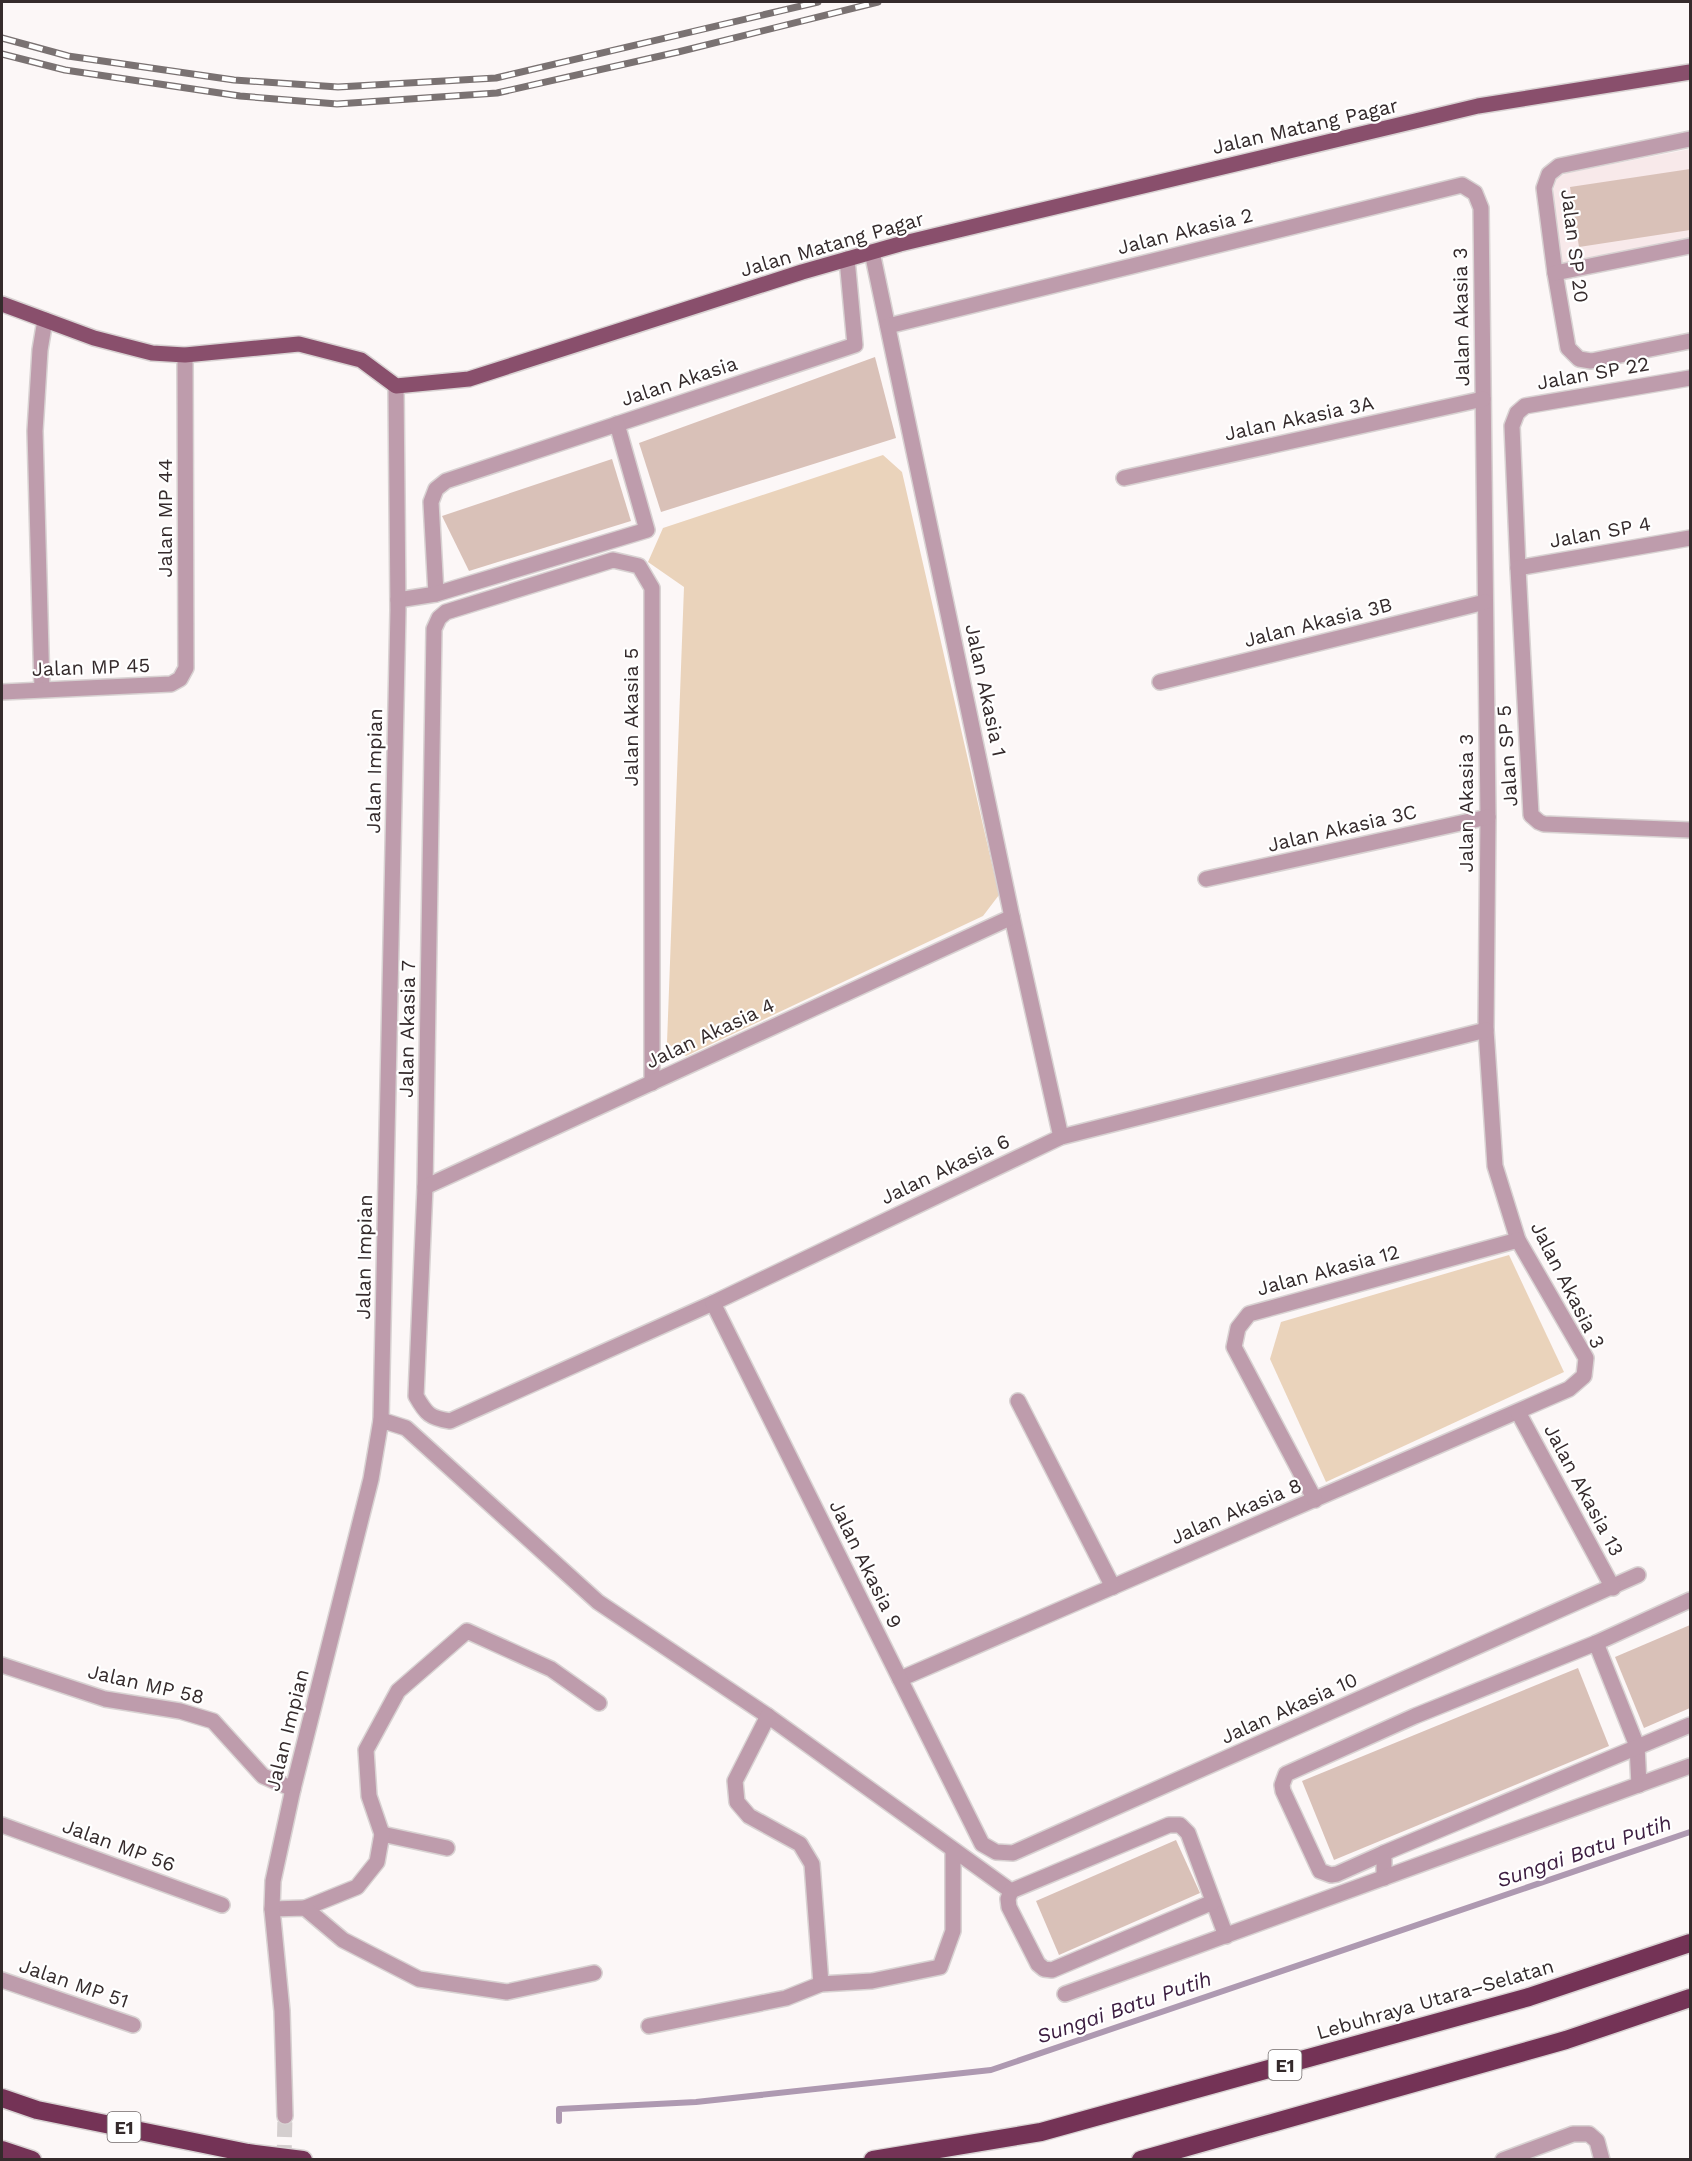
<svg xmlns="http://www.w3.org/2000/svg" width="1692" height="2161" viewBox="0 0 1692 2161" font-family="'Work Sans',sans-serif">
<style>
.built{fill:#f8e9ea}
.park{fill:#ead3bb}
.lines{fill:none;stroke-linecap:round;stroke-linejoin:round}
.stream{stroke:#ae99b1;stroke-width:6}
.building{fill:#d9c1b8}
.minor-tunnel{stroke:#d4cece;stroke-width:15;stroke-dasharray:15 8;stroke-linecap:butt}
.minor-casing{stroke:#d8d2d2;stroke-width:18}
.major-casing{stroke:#d8d2d2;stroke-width:18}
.highway-casing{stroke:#d8d2d2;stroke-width:21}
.minor{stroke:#be9cac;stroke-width:15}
.major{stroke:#894f6c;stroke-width:15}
.highway{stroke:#743356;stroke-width:18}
.rail-casing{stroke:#7a7272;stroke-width:7}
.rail{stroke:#fff;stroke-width:4.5;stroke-dasharray:14;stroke-linecap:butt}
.labels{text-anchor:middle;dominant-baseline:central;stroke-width:4.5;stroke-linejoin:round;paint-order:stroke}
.shield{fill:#fff;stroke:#726b6b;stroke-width:1.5}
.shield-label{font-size:18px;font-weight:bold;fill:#352b2c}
.street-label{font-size:20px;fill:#352b2c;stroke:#fff}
.water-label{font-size:21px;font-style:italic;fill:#3c1d40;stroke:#fff}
</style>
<rect width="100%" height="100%" fill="#fcf7f7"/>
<polygon class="built" points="1690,149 1690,242 1561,267 1553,191 1557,178 1567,173"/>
<g class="park">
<polygon points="883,455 902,472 999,895 983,916 686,1056 667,1043 684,587 648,562 663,528"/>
<polygon points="1509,1255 1564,1372 1326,1482 1270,1359 1281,1322"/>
</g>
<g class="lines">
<polyline class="stream" points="559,2121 559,2109 696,2102 991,2070 1690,1832"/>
</g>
<g class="building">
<polygon points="1690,169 1690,230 1579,247 1570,187"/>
<polygon points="875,357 896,438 661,512 639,443"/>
<polygon points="612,459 631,521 469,571 442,516"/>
<polygon points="1690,1625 1690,1708 1644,1728 1615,1657"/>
<polygon points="1578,1668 1609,1746 1334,1860 1302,1781"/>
<polygon points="1176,1840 1200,1893 1059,1955 1036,1901"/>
</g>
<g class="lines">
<polyline class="minor-tunnel" points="284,2160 285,2116"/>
<defs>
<g id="minor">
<polyline points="1690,139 1559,166 1549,174 1544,188 1555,273 1568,348 1579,359 1591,361 1690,341"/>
<polyline points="872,252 1012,917 1061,1137"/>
<polyline points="1555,273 1690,246"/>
<polyline points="888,326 1462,185 1475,193 1481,208 1488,817 1486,1030 1495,1166 1518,1240 1586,1358 1584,1376 1569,1389 900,1679"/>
<polyline points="1690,378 1525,406 1517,413 1512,426 1518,568 1531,815 1539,822 1544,824 1690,830"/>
<polyline points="1124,478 1483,399"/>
<polyline points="1518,568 1690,538"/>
<polyline points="436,594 431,502 436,489 446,481 855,345 847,259"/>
<polyline points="398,600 436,594 647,530 617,424"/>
<polyline points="1160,682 1485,602"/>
<polyline points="42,689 35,431 40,350 45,320"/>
<polyline points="2,692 171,684 180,679 186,668 185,355"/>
<polyline points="1206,879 1488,817"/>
<path d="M652,1083V588L639,566L613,560L446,612L439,618L434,629L425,1187L416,1396C426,1414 430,1418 450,1421L713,1303L1061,1137L1486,1030"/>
<polyline points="425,1187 1012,917"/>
<polyline points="713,1303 982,1844 996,1852 1013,1853 1638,1575"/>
<polyline points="1018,1401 1113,1587"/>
<polyline points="1518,1412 1613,1588"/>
<polyline points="381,1420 406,1428 598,1602 768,1716 1011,1891 1169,1825 1180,1825 1188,1833 1226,1936"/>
<polyline points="1315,1500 1234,1347 1238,1328 1249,1314 1518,1240"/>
<polyline points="1596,1643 1637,1746 1639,1785"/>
<polyline points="2,1665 105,1699 180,1711 213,1721 263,1776 293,1789"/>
<polyline points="768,1716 735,1781 737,1802 749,1816 800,1844 812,1864 821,1984"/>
<polyline points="2,1825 222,1905"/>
<polyline points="382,1834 447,1848"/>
<polyline points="1384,1853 1337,1874 1331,1875 1320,1871 1283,1791 1282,1785 1286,1774 1415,1716 1596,1643 1690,1600"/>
<polyline points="1384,1878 1384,1853 1690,1725"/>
<polyline points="1011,1891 1008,1899 1009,1907 1038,1964 1044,1969 1052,1970 1213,1902"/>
<polyline points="305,1908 357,1887 377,1862 382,1834 369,1796 366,1750 398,1691 467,1631 551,1669 599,1703"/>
<polyline points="272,1909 305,1908 343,1940 419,1979 507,1992 594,1973"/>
<polyline points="2,1980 133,2025"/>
<polyline points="1065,1994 1690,1766"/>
<polyline points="649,2026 786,1998 821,1984 872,1981 940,1967 953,1931 953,1850"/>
<polyline points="285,2116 282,2011 272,1909 273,1881 293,1789 371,1479 381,1420 398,610 396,386"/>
<polyline points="1503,2160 1573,2134 1589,2134 1597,2141 1602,2160"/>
</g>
<polyline id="major" points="2,304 94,338 152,353 185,355 299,344 361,360 396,386 469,379 802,272 900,244 1478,106 1690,72"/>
<g id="highway">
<polyline points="2,2098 37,2110 248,2153 303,2160"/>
<polyline points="2,2150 32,2160"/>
<polyline points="873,2160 1041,2132 1529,1997 1690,1943"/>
<polyline points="1141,2160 1566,2040 1690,1998"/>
</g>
</defs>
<use href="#minor" class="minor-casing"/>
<use href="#major" class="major-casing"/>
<use href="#highway" class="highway-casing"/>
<use href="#minor" class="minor"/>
<use href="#major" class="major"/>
<use href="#highway" class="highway"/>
<defs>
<g id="rail">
<polyline points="2,38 68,56 234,80 338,87 496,78 818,2"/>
<polyline points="2,54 65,70 240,96 337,104 497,93 678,52 878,2"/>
</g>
</defs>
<use href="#rail" class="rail-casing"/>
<use href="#rail" class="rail"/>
</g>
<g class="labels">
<g class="shield">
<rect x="1268.5" y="2050" width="33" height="30" rx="4.5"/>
<rect x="107.5" y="2112" width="33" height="30" rx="4.5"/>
</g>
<g class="shield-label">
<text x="1285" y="2065">E1</text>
<text x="124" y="2127">E1</text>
</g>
<g class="street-label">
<text transform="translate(1305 126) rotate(-13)">Jalan Matang Pagar</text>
<text transform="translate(1185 231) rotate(-14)">Jalan Akasia 2</text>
<text transform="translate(832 244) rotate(-16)">Jalan Matang Pagar</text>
<text transform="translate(1575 246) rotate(83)">Jalan SP 20</text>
<text transform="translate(1461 317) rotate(-91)">Jalan Akasia 3</text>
<text transform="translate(1593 373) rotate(-10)">Jalan SP 22</text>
<text transform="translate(679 381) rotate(-18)">Jalan Akasia</text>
<text transform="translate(1299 418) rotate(-12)">Jalan Akasia 3A</text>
<text transform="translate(165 518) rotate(-90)">Jalan MP 44</text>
<text transform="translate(1600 532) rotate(-10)">Jalan SP 4</text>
<text transform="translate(1318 622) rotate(-14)">Jalan Akasia 3B</text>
<text transform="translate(91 667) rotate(-2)">Jalan MP 45</text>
<text transform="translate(986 690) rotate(78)">Jalan Akasia 1</text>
<text transform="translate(631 717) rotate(-90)">Jalan Akasia 5</text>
<text transform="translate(1507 756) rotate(-94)">Jalan SP 5</text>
<text transform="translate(374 771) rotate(-89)">Jalan Impian</text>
<text transform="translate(1466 803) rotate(-90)">Jalan Akasia 3</text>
<text transform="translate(1342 828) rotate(-13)">Jalan Akasia 3C</text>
<text transform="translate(407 1029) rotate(-89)">Jalan Akasia 7</text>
<text transform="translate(710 1033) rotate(-25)">Jalan Akasia 4</text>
<text transform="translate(945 1169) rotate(-25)">Jalan Akasia 6</text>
<text transform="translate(364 1257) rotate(-89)">Jalan Impian</text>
<text transform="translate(1328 1270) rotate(-15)">Jalan Akasia 12</text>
<text transform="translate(1568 1285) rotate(63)">Jalan Akasia 3</text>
<text transform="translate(1584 1490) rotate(62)">Jalan Akasia 13</text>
<text transform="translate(1236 1511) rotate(-23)">Jalan Akasia 8</text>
<text transform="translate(866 1564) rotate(64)">Jalan Akasia 9</text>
<text transform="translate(146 1684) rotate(13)">Jalan MP 58</text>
<text transform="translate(1289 1708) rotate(-24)">Jalan Akasia 10</text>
<text transform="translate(287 1730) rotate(-76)">Jalan Impian</text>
<text transform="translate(119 1845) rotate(20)">Jalan MP 56</text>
<text transform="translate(74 1983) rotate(19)">Jalan MP 51</text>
<text transform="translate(1435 1999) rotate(-16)">Lebuhraya Utara–Selatan</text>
</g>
<g class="water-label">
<text transform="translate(1584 1851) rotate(-19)">Sungai Batu Putih</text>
<text transform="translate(1124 2007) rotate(-19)">Sungai Batu Putih</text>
</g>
</g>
<rect width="1692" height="2161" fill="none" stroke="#352b2c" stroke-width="6"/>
</svg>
